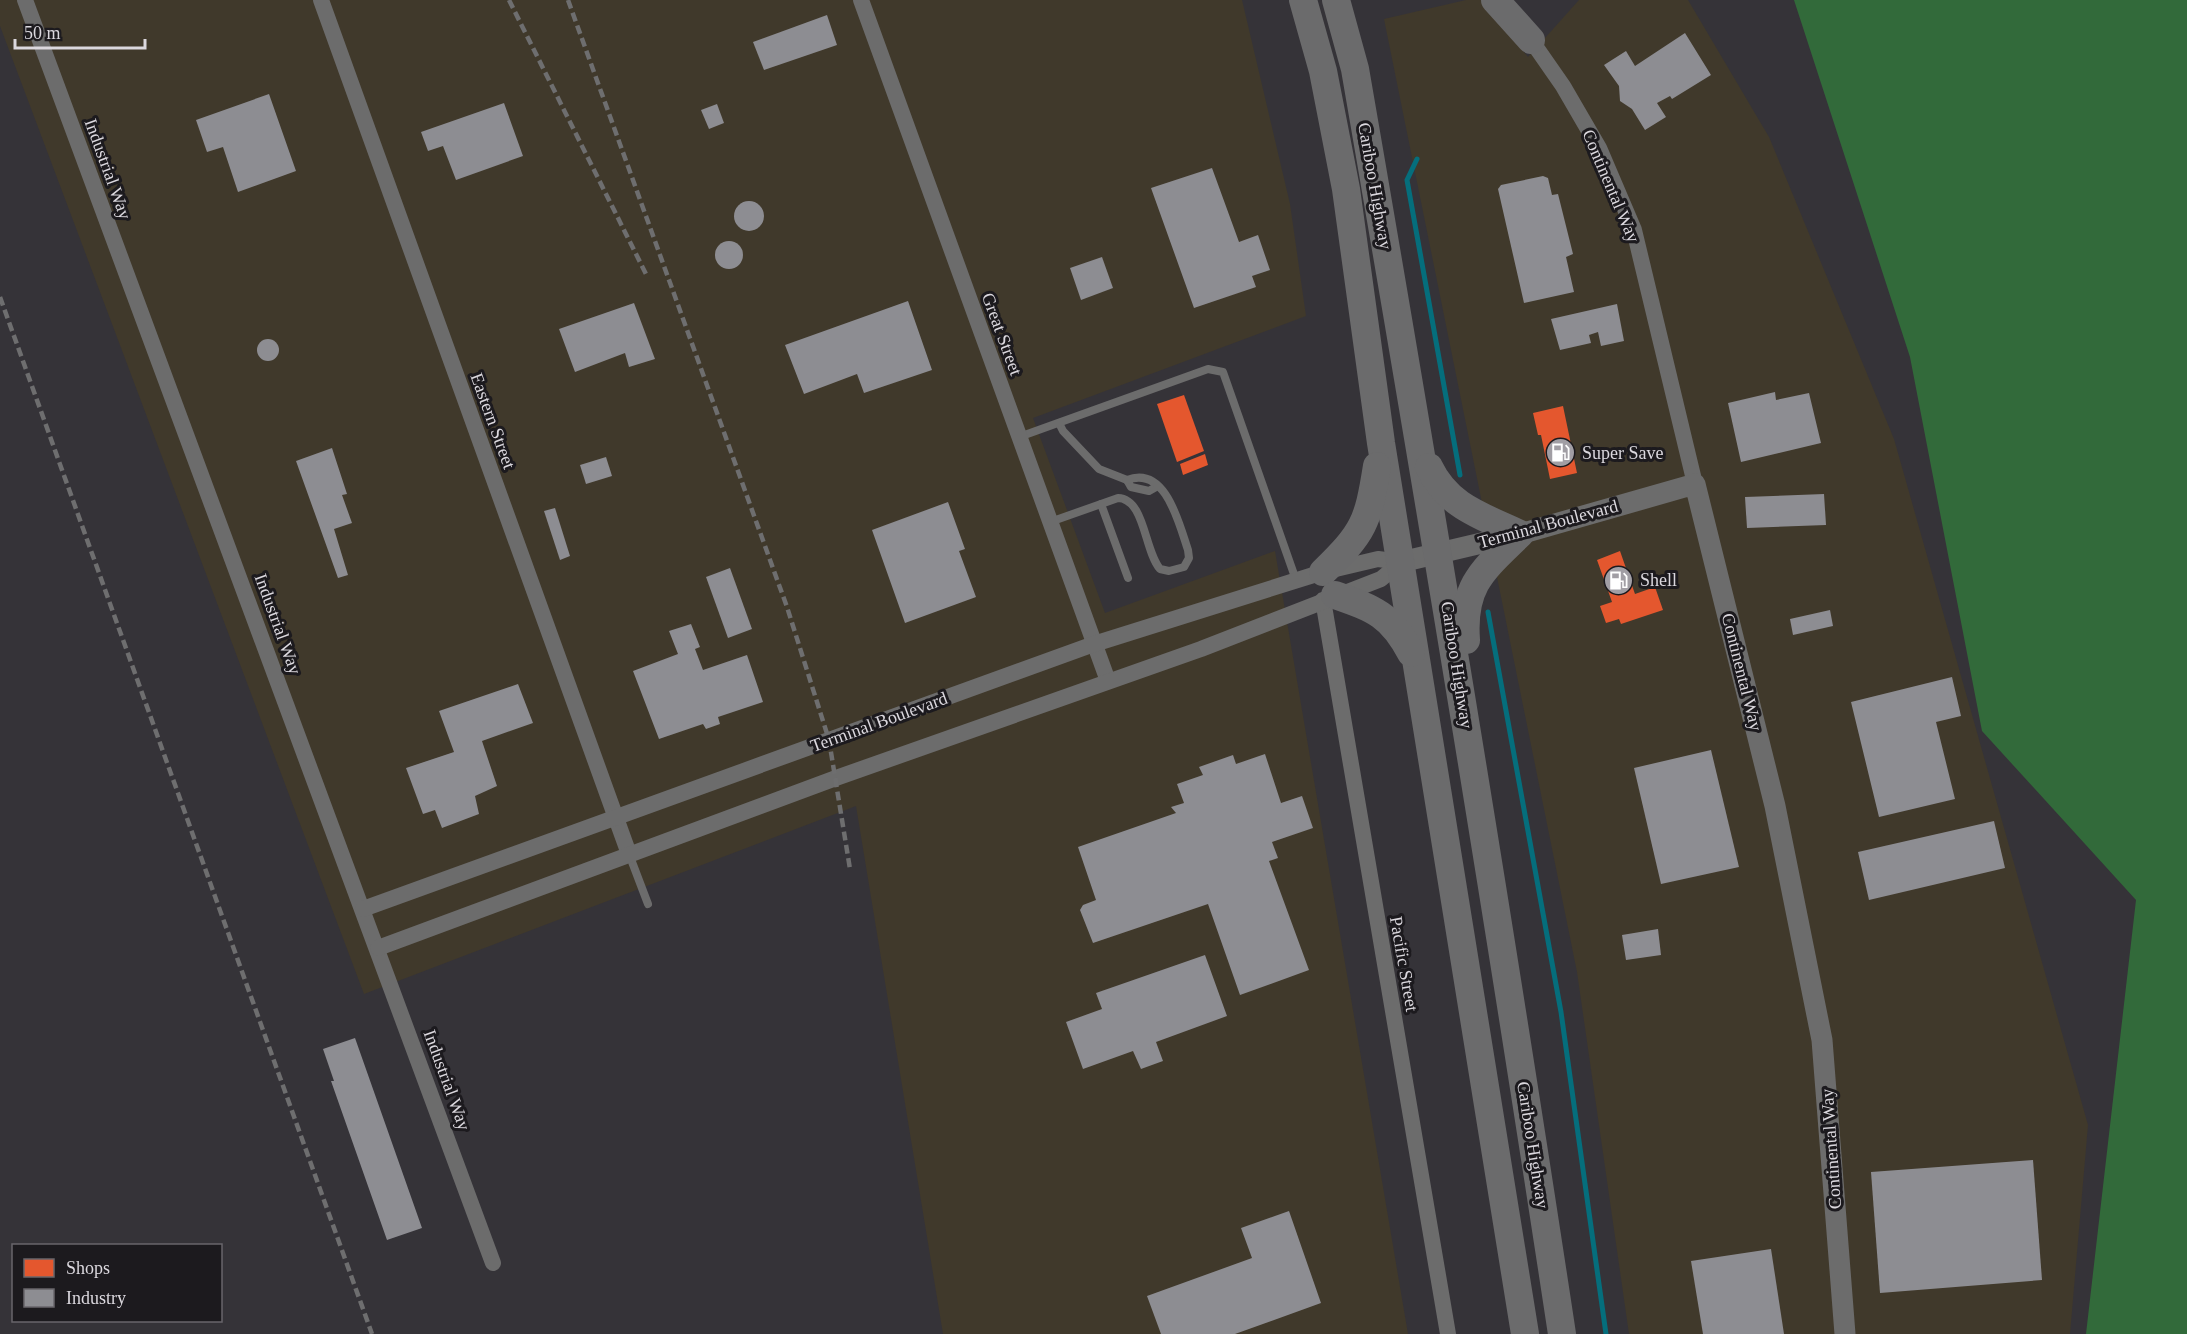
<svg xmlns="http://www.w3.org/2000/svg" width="2187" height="1334" viewBox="0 0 2187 1334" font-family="Georgia,serif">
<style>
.industrial{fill:#40392b}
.forest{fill:#326a3a}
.shops{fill:#e4572e}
.industry{fill:#8d8d92}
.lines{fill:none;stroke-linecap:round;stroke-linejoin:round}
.stream{stroke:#056e7c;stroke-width:5}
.service{stroke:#6c6c6c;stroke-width:8}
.minor{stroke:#6c6c6c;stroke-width:16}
.tertiary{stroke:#6c6c6c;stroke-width:21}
.trunk{stroke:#6b6b6c;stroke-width:28}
.rail{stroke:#6e6e6f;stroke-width:4.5;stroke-dasharray:9 4.5;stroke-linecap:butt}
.labels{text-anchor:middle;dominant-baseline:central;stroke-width:6;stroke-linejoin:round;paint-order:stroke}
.street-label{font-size:18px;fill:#dbd8de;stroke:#1c1a1e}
.poi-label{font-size:18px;fill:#dbd8de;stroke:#1c1a1e;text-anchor:start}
</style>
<rect width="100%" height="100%" fill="#353338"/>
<g class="industrial">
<polygon points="0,0 1242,0 1290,204 1306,316 1033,418 1105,613 1275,551 1408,1334 943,1334 856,806 364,994 0,26"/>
<polygon points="1466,0 1481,0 1528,57 1579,0 1688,0 1769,137 1894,439 2088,1125 2070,1334 1629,1334 1577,972 1384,19"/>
</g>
<polygon class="forest" points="1794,0 2187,0 2187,1334 2086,1334 2136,900 1982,731 1910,357"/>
<g class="shops">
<polygon points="1184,395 1204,451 1177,462 1157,404"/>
<polygon points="1563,406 1577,473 1550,479 1541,435 1538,435 1533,413"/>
<polygon points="1205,454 1208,465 1183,475 1180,464"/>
<polygon points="1620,551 1635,594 1655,587 1663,610 1621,624 1619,619 1606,623 1600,606 1612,602 1597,560"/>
</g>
<g class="industry">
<polygon points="827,15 837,45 764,70 753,42"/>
<polygon points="1685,33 1711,75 1672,99 1670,96 1657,103 1666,117 1645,130 1632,109 1620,101 1619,86 1604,65 1626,51 1635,66"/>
<polygon points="269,94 296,171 238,192 223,147 207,152 196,120"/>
<polygon points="504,103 523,156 456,180 443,146 428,151 421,132"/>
<polygon points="717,104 724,123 709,129 701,110"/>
<polygon points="1212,168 1239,242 1258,235 1270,270 1252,276 1256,287 1194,308 1151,188"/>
<polygon points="1543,176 1548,178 1552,195 1558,194 1573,254 1566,257 1574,292 1524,303 1498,189 1501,185"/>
<circle cx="749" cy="216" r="15"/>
<circle cx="729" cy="255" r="14"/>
<polygon points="1102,257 1113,288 1081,300 1070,268"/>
<polygon points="908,301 932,370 864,393 857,374 804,394 785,345"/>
<polygon points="634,303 655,359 629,367 625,353 575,372 559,329"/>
<polygon points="1617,304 1624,341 1601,346 1598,332 1589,335 1591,343 1560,350 1551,319"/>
<circle cx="268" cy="350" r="11"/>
<polygon points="1775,392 1776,400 1809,393 1821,443 1741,462 1728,403"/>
<polygon points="332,448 347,494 342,495 352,523 334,529 348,575 338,578 296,461"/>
<polygon points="606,457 612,476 586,484 580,465"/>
<polygon points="1824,494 1826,525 1747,528 1745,497"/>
<polygon points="948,502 965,549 959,551 976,597 905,623 872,530"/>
<polygon points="555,508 570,556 560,560 544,511"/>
<polygon points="730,568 752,629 728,638 706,577"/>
<polygon points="1830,610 1833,626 1793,635 1790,619"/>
<polygon points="691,624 700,647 695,649 703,670 747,655 763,702 718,717 720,724 706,729 703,724 659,739 633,671 678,654 669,631"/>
<polygon points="1952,677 1961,716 1936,722 1955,799 1879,817 1851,702"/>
<polygon points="518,684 533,723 482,741 497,786 475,796 479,814 442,828 435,810 423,814 406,768 454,752 439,711"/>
<polygon points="1711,750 1739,867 1661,884 1634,768"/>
<polygon points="1265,754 1281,803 1302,796 1313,828 1272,842 1278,858 1269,861 1309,970 1240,995 1208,904 1093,943 1080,910 1083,905 1096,900 1078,847 1176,813 1171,807 1184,803 1177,784 1203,775 1199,767 1233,755 1236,764"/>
<polygon points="1994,821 2005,868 1869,900 1858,852"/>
<polygon points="1658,929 1661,955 1626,960 1622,935"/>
<polygon points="1205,955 1227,1016 1156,1042 1163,1061 1141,1069 1133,1051 1083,1069 1066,1022 1102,1009 1096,993"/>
<polygon points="355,1038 422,1228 387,1240 331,1081 334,1081 323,1049"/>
<polygon points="2033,1160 2042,1280 1880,1293 1871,1172"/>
<polygon points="1289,1211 1321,1303 1235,1334 1161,1334 1147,1296 1252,1258 1241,1228"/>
<polygon points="1771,1249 1784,1334 1703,1334 1691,1261"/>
</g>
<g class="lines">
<g class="stream">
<polyline points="1417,159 1407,180 1460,475"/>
<polyline points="1488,612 1561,1012 1606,1334"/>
</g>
<g class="service">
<polyline points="1059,423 1063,431 1099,469 1127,480 1131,487 1149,491 1156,487"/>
<polyline points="1019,437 1208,369 1223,372 1296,580"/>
<polyline points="1101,504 1128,578"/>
<path d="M1050,522L1118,498C1145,499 1144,550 1160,569L1169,571L1184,567L1189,558L1188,550C1179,524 1166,465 1127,480"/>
<polyline points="629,854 648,904"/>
</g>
<g class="minor">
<polyline points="25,0 493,1263"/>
<polyline points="321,0 629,854"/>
<polyline points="861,0 1108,681"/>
<polyline points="1531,40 1563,86 1599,148 1634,230 1695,484"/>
<polyline points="1323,600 1448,1334"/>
<polyline points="363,909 1094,644 1323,572 1378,559 1401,562"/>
<polyline points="378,948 836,778 1201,649 1381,579 1401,562"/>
</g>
<polyline class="tertiary" points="1401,562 1520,534 1695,484 1775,806 1822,1040 1845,1334"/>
<g class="trunk">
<polyline points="1303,0 1323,71 1346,189 1381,443 1525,1334"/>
<path d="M1336,0L1355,69C1428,490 1498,912 1562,1334"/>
<polyline points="1495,0 1531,40"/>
<path d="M1429,467C1448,507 1482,516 1520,534C1483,570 1462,585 1466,640"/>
<path d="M1323,572C1364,532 1368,523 1377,466"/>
<path d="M1335,595C1375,609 1391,615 1411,653"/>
</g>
<g class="rail">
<polyline points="509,0 647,276"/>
<polyline points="568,0 787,607 829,740 850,869"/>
<polyline points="0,297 372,1334"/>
</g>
</g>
<defs>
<symbol id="fuel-disc" viewBox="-11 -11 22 22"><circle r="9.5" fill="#a19ea4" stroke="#1c1a1e"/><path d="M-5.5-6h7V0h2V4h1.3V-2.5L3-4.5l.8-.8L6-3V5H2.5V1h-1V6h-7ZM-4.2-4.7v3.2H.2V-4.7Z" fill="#fff"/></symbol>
</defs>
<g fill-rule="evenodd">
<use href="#fuel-disc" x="1544" y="436" width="33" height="33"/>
<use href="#fuel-disc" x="1602" y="564" width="33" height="33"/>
</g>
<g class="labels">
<g class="street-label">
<text transform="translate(108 169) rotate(70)">Industrial Way</text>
<text transform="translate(1375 186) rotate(80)">Cariboo Highway</text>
<text transform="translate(1611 186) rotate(67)">Continental Way</text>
<text transform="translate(1002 334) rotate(70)">Great Street</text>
<text transform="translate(493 421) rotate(70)">Eastern Street</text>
<text transform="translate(1548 524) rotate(-15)">Terminal Boulevard</text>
<text transform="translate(278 624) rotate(70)">Industrial Way</text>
<text transform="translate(1457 665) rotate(81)">Cariboo Highway</text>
<text transform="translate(1742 672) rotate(76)">Continental Way</text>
<text transform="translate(879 722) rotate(-20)">Terminal Boulevard</text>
<text transform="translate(1404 964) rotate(80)">Pacific Street</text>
<text transform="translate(447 1080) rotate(70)">Industrial Way</text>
<text transform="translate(1533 1145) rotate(81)">Cariboo Highway</text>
<text transform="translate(1831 1149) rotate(-94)">Continental Way</text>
</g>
<g class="poi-label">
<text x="1582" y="453">Super Save</text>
<text x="1640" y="580">Shell</text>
</g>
</g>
<rect x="12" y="1244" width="210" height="78" fill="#1c1a1e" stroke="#68666b" stroke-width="1.5"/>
<rect x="24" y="1259" width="30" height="18" fill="#e4572e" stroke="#68666b" stroke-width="1.5"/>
<text x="66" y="1274" font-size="18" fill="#dbd8de">Shops</text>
<rect x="24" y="1289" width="30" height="18" fill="#8d8d92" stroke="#68666b" stroke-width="1.5"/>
<text x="66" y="1304" font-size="18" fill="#dbd8de">Industry</text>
<path d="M15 39v9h130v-9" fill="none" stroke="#dbd8de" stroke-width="3"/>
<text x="24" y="39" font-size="18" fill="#dbd8de" stroke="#1c1a1e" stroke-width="4.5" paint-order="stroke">50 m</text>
</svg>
